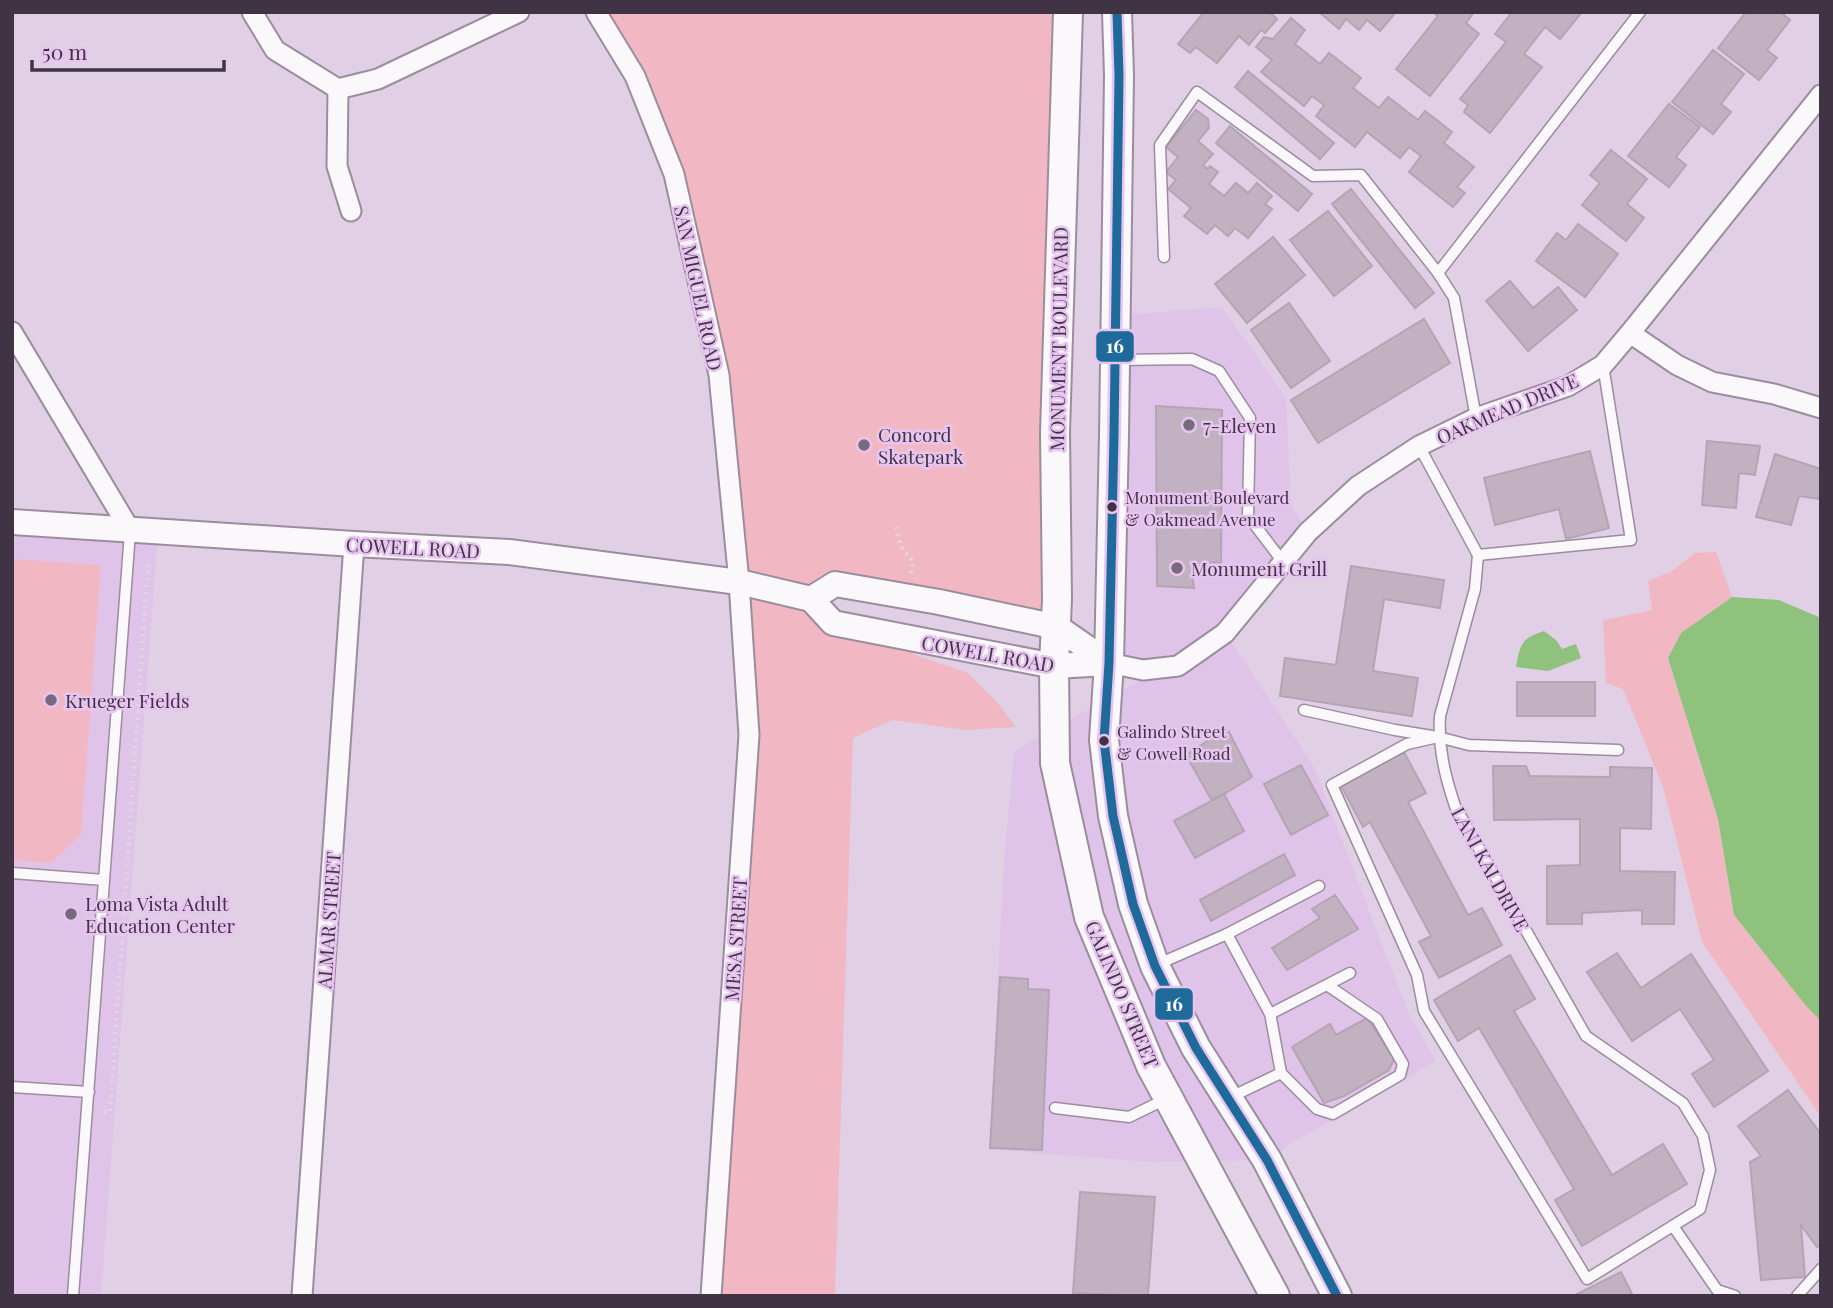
<svg xmlns="http://www.w3.org/2000/svg" width="1833" height="1308" viewBox="0 0 1833 1308" font-family="'Playfair Display',serif">
<style>
.built{fill:#e0c3e9}
.green{fill:#f1b8c3}
.water{fill:#8ec27d}
.building{fill:#c2b1c1;stroke:#b4a4b4;stroke-width:2}
.lines{fill:none;stroke-linecap:round;stroke-linejoin:round}
.service-casing{stroke:#9b8c9e;stroke-width:13}
.minor-casing{stroke:#9b8c9e;stroke-width:23}
.tertiary-casing{stroke:#9b8c9e;stroke-width:28}
.secondary-casing{stroke:#9b8c9e;stroke-width:32}
.path{stroke:#ded9e0;stroke-width:4.5;stroke-dasharray:2 5;stroke-linecap:butt}
.service{stroke:#faf8fb;stroke-width:10}
.minor{stroke:#faf8fb;stroke-width:19}
.tertiary{stroke:#faf8fb;stroke-width:24}
.secondary{stroke:#faf8fb;stroke-width:28}
.bus-1-casing{stroke:#e7c5f0;stroke-width:14}
.bus-1{stroke:#1e6b9b;stroke-width:9}
.poi-dot{fill:#786a7d;stroke:#e7c5f0;stroke-width:2.5}
.bus-dot{fill:#403344;stroke:#e7c5f0;stroke-width:2.5}
.labels{text-anchor:middle;dominant-baseline:central;stroke-width:5;stroke-linejoin:round;paint-order:stroke}
.bus-label{font-size:17px;fill:#403344;stroke:#e7c5f0;text-anchor:start}
.street-label{font-size:19px;fill:#403344;stroke:#e7c5f0}
.poi-label{font-size:19px;fill:#403344;stroke:#e7c5f0;text-anchor:start}
.line-badge{stroke:#e7c5f0;stroke-width:2.5}
.badge-label{font-size:19px;text-anchor:middle;font-weight:bold;fill:#fff}
</style>
<rect width="100%" height="100%" fill="#e1cfe6"/>
<g class="built">
<polygon points="1222,307 1286,398 1291,505 1308,532 1225,633 1314,767 1408,1012 1436,1061 1292,1143 1267,1160 1149,1162 989,1149 1004,860 1014,751 1161,669 1109,663 1116,313 1138,314"/>
<polygon points="12,522 158,532 101,1296 12,1296"/>
</g>
<g class="green">
<polygon points="596,12 1068,12 1057,627 835,584 811,599 894,636 915,655 968,673 996,701 1016,727 965,730 892,720 853,738 835,1296 711,1296 749,735 719,375 674,174"/>
<polygon points="1716,552 1732,597 1681,633 1668,658 1718,819 1734,915 1807,1007 1821,1021 1821,1117 1702,942 1663,787 1623,689 1606,683 1603,620 1652,610 1648,581 1672,571 1695,553"/>
<polygon points="12,559 101,565 81,835 51,863 12,860"/>
</g>
<g class="water">
<polygon points="1732,597 1779,600 1821,618 1821,1021 1807,1007 1734,915 1718,819 1668,658 1681,633"/>
<path d="M1544,631L1556,640L1562,649L1576,644L1581,658L1548,671L1516,667C1520,645 1521,638 1544,631Z"/>
</g>
<g class="building">
<polygon points="1204,12 1269,12 1277,19 1265,33 1261,30 1249,45 1239,36 1217,63 1196,47 1190,53 1178,44"/>
<polygon points="1319,12 1396,12 1380,31 1367,20 1359,30 1346,19 1339,29"/>
<polygon points="1433,12 1474,12 1466,23 1479,34 1430,96 1396,69 1438,16"/>
<polygon points="1512,12 1582,12 1560,39 1545,27 1524,54 1542,67 1490,133 1464,112 1468,105 1460,99 1506,42 1495,34"/>
<polygon points="1746,12 1780,12 1790,20 1767,50 1777,58 1759,80 1718,48"/>
<polygon points="1291,18 1305,30 1295,44 1320,64 1329,53 1361,78 1353,88 1379,108 1388,97 1418,120 1425,111 1452,132 1444,143 1474,167 1457,187 1465,193 1453,207 1409,172 1421,156 1409,147 1400,158 1367,132 1355,147 1316,116 1324,105 1312,96 1304,106 1261,72 1272,60 1256,47 1264,37 1273,39"/>
<polygon points="1713,50 1744,74 1721,104 1731,112 1713,134 1672,102"/>
<polygon points="1248,71 1334,143 1320,159 1235,87"/>
<polygon points="1669,104 1700,127 1676,157 1686,165 1669,187 1628,156"/>
<polygon points="1196,110 1208,119 1209,128 1198,141 1213,154 1203,165 1207,169 1210,166 1218,172 1209,184 1224,196 1236,183 1248,193 1257,183 1272,196 1265,204 1272,209 1248,238 1235,228 1228,236 1215,225 1207,234 1184,216 1191,208 1168,189 1176,180 1166,172 1178,157 1166,147"/>
<polygon points="1230,126 1312,194 1298,211 1216,143"/>
<polygon points="1611,150 1647,179 1627,204 1644,218 1626,241 1582,205 1600,183 1590,175"/>
<polygon points="1351,189 1434,293 1415,308 1332,204"/>
<polygon points="1328,211 1372,266 1334,296 1290,240"/>
<polygon points="1578,224 1618,254 1585,297 1536,261 1557,233 1566,240"/>
<polygon points="1273,237 1305,275 1247,323 1215,284"/>
<polygon points="1510,281 1533,308 1558,287 1577,310 1528,351 1486,301"/>
<polygon points="1289,303 1330,361 1291,388 1251,330"/>
<polygon points="1424,319 1450,363 1318,443 1291,400"/>
<polygon points="1156,406 1222,410 1221,563 1208,562 1210,574 1192,575 1194,588 1157,586"/>
<polygon points="1707,441 1760,446 1755,475 1739,473 1736,508 1702,505"/>
<polygon points="1590,451 1609,528 1566,539 1559,509 1495,525 1484,478"/>
<polygon points="1775,454 1821,469 1821,491 1819,499 1799,496 1791,525 1756,517"/>
<polygon points="1351,566 1444,580 1440,608 1384,599 1373,671 1418,678 1412,716 1280,696 1285,658 1336,665"/>
<rect x="1517" y="682" width="78" height="34"/>
<polygon points="1227,728 1252,777 1224,794 1211,799 1186,755"/>
<polygon points="1404,752 1426,793 1408,802 1468,915 1482,908 1502,945 1439,978 1419,942 1431,936 1370,822 1363,827 1341,786"/>
<polygon points="1301,765 1328,815 1291,835 1264,784"/>
<polygon points="1493,766 1526,766 1530,776 1610,777 1610,767 1652,768 1651,829 1620,828 1620,871 1675,872 1674,924 1642,924 1642,910 1582,913 1582,924 1547,924 1547,866 1580,865 1580,819 1494,820"/>
<polygon points="1224,794 1244,831 1195,858 1174,821"/>
<polygon points="1284,854 1295,875 1211,921 1200,900"/>
<polygon points="1335,895 1358,929 1287,970 1272,948 1320,918 1312,909"/>
<polygon points="1617,953 1641,988 1691,954 1768,1071 1714,1107 1692,1074 1714,1060 1680,1009 1632,1041 1587,972"/>
<polygon points="1510,955 1535,999 1514,1011 1612,1175 1663,1144 1687,1184 1582,1246 1555,1200 1574,1189 1479,1028 1458,1041 1434,1000"/>
<polygon points="1000,977 1028,979 1028,989 1049,990 1042,1150 990,1148"/>
<polygon points="1367,1018 1394,1059 1389,1070 1344,1096 1324,1103 1292,1047 1330,1024 1336,1035"/>
<polygon points="1788,1090 1821,1134 1821,1244 1817,1247 1801,1225 1805,1277 1761,1280 1750,1162 1761,1156 1738,1126"/>
<polygon points="1080,1192 1155,1197 1148,1296 1073,1293"/>
<polygon points="1621,1272 1633,1296 1578,1296 1577,1294"/>
</g>
<g class="lines">
<defs>
<g id="service">
<polyline points="1164,257 1160,145 1197,92 1313,176 1361,175 1438,273 1454,298 1476,418"/>
<polyline points="1438,273 1640,12"/>
<polyline points="1116,360 1192,359 1219,371 1250,418 1248,516 1283,562"/>
<path d="M1419,446L1478,555L1475,589L1440,716C1438,748 1445,776 1455,806L1586,1036L1683,1103L1703,1136L1710,1170L1700,1209L1587,1279L1424,1011L1417,975L1332,785L1407,744L1438,737"/>
<polyline points="1478,555 1631,540 1603,365"/>
<polyline points="1304,710 1395,730 1438,737 1469,745 1618,750"/>
<polyline points="12,873 104,880"/>
<polyline points="1227,934 1270,1014 1350,973"/>
<polyline points="1156,965 1227,934 1319,886"/>
<polyline points="1270,1013 1281,1073"/>
<polyline points="12,1087 89,1092"/>
<polyline points="1231,1097 1281,1073 1317,1109 1333,1114 1400,1075 1403,1064 1377,1019 1327,985"/>
<polyline points="1055,1108 1129,1117 1166,1099"/>
<polyline points="1673,1226 1717,1290 1735,1296"/>
<polyline points="73,1296 130,532"/>
<polyline points="1797,1296 1821,1269"/>
</g>
<g id="minor">
<polyline points="252,12 275,50 338,89 378,79 519,12"/>
<polyline points="596,12 635,76 674,174 719,375 739,582 749,735 711,1296"/>
<polyline points="338,89 337,166 351,211"/>
<polyline points="12,332 130,530"/>
<polyline points="1630,333 1677,365 1712,382 1774,394 1821,408"/>
<polyline points="1109,663 1143,670 1178,666 1225,633 1308,532 1358,486 1419,446 1476,418 1568,386 1603,365 1630,333 1821,95"/>
<polyline points="302,1296 354,544"/>
</g>
<g id="tertiary">
<polyline points="12,522 354,544 509,552 739,582 811,599 833,623 1054,666 1109,663"/>
<polyline points="811,599 835,584 939,602 1057,627 1109,663"/>
</g>
<g id="secondary">
<polyline points="1068,12 1055,433 1057,599 1054,666 1055,763 1089,917 1151,1066 1275,1296"/>
<polyline points="1117,12 1119,76 1114,435 1109,663 1104,740 1113,816 1133,904 1155,966 1196,1048 1267,1160 1337,1296"/>
</g>
</defs>
<use href="#service" class="service-casing"/>
<use href="#minor" class="minor-casing"/>
<use href="#tertiary" class="tertiary-casing"/>
<use href="#secondary" class="secondary-casing"/>
<g class="path">
<path d="M896,527C898,533 899,541 901,546C907,558 918,558 910,574"/>
<polyline points="104,1112 110,1112 148,564 146,559"/>
</g>
<use href="#service" class="service"/>
<use href="#minor" class="minor"/>
<use href="#tertiary" class="tertiary"/>
<use href="#secondary" class="secondary"/>
<defs>
<polyline id="bus-1" points="1117,12 1119,76 1114,435 1109,663 1104,740 1113,816 1133,904 1155,966 1196,1048 1267,1160 1337,1296"/>
</defs>
<use href="#bus-1" class="bus-1-casing"/>
<use href="#bus-1" class="bus-1"/>
</g>
<g class="poi-dot">
<circle cx="1189" cy="425" r="7"/>
<circle cx="864" cy="445" r="7"/>
<circle cx="1177" cy="568" r="7"/>
<circle cx="51" cy="700" r="7"/>
<circle cx="71" cy="914" r="7"/>
</g>
<g class="bus-dot">
<circle cx="1112" cy="507" r="6"/>
<circle cx="1104" cy="741" r="6"/>
</g>
<g class="labels">
<g class="bus-label">
<text x="1125" y="497">Monument Boulevard<tspan x="1125" dy="22">&amp; Oakmead Avenue</tspan></text>
<text x="1117" y="731">Galindo Street<tspan x="1117" dy="22">&amp; Cowell Road</tspan></text>
</g>
<g class="street-label">
<text transform="translate(699 288) rotate(78)">SAN MIGUEL ROAD</text>
<text transform="translate(1058 339) rotate(-89)">MONUMENT BOULEVARD</text>
<text transform="translate(1507 408) rotate(-23)">OAKMEAD DRIVE</text>
<text transform="translate(413 547) rotate(3)">COWELL ROAD</text>
<text transform="translate(988 653) rotate(10)">COWELL ROAD</text>
<text transform="translate(1491 869) rotate(61)">LANI KAI DRIVE</text>
<text transform="translate(328 920) rotate(-86)">ALMAR STREET</text>
<text transform="translate(735 939) rotate(-86)">MESA STREET</text>
<text transform="translate(1123 994) rotate(67)">GALINDO STREET</text>
</g>
<g class="poi-label">
<text x="1203" y="425">7-Eleven</text>
<text x="878" y="434">Concord<tspan x="878" dy="22">Skatepark</tspan></text>
<text x="1191" y="568">Monument Grill</text>
<text x="65" y="700">Krueger Fields</text>
<text x="85" y="903">Loma Vista Adult<tspan x="85" dy="22">Education Center</tspan></text>
</g>
</g>
<g class="line-badge">
<rect x="1095" y="330" width="40" height="33" rx="7" fill="#1e6b9b"/>
<rect x="1154" y="987" width="40" height="34" rx="7" fill="#1e6b9b"/>
</g>
<g class="badge-label">
<text x="1115" y="353">16</text>
<text x="1174" y="1011">16</text>
</g>
<rect width="1833" height="1308" fill="none" stroke="#403344" stroke-width="28"/>
<path d="M32 60v10h192v-10" fill="none" stroke="#403344" stroke-width="3.5"/>
<text x="42" y="60" font-size="21" fill="#403344" stroke="#e7c5f0" stroke-width="5" paint-order="stroke">50 m</text>
</svg>
